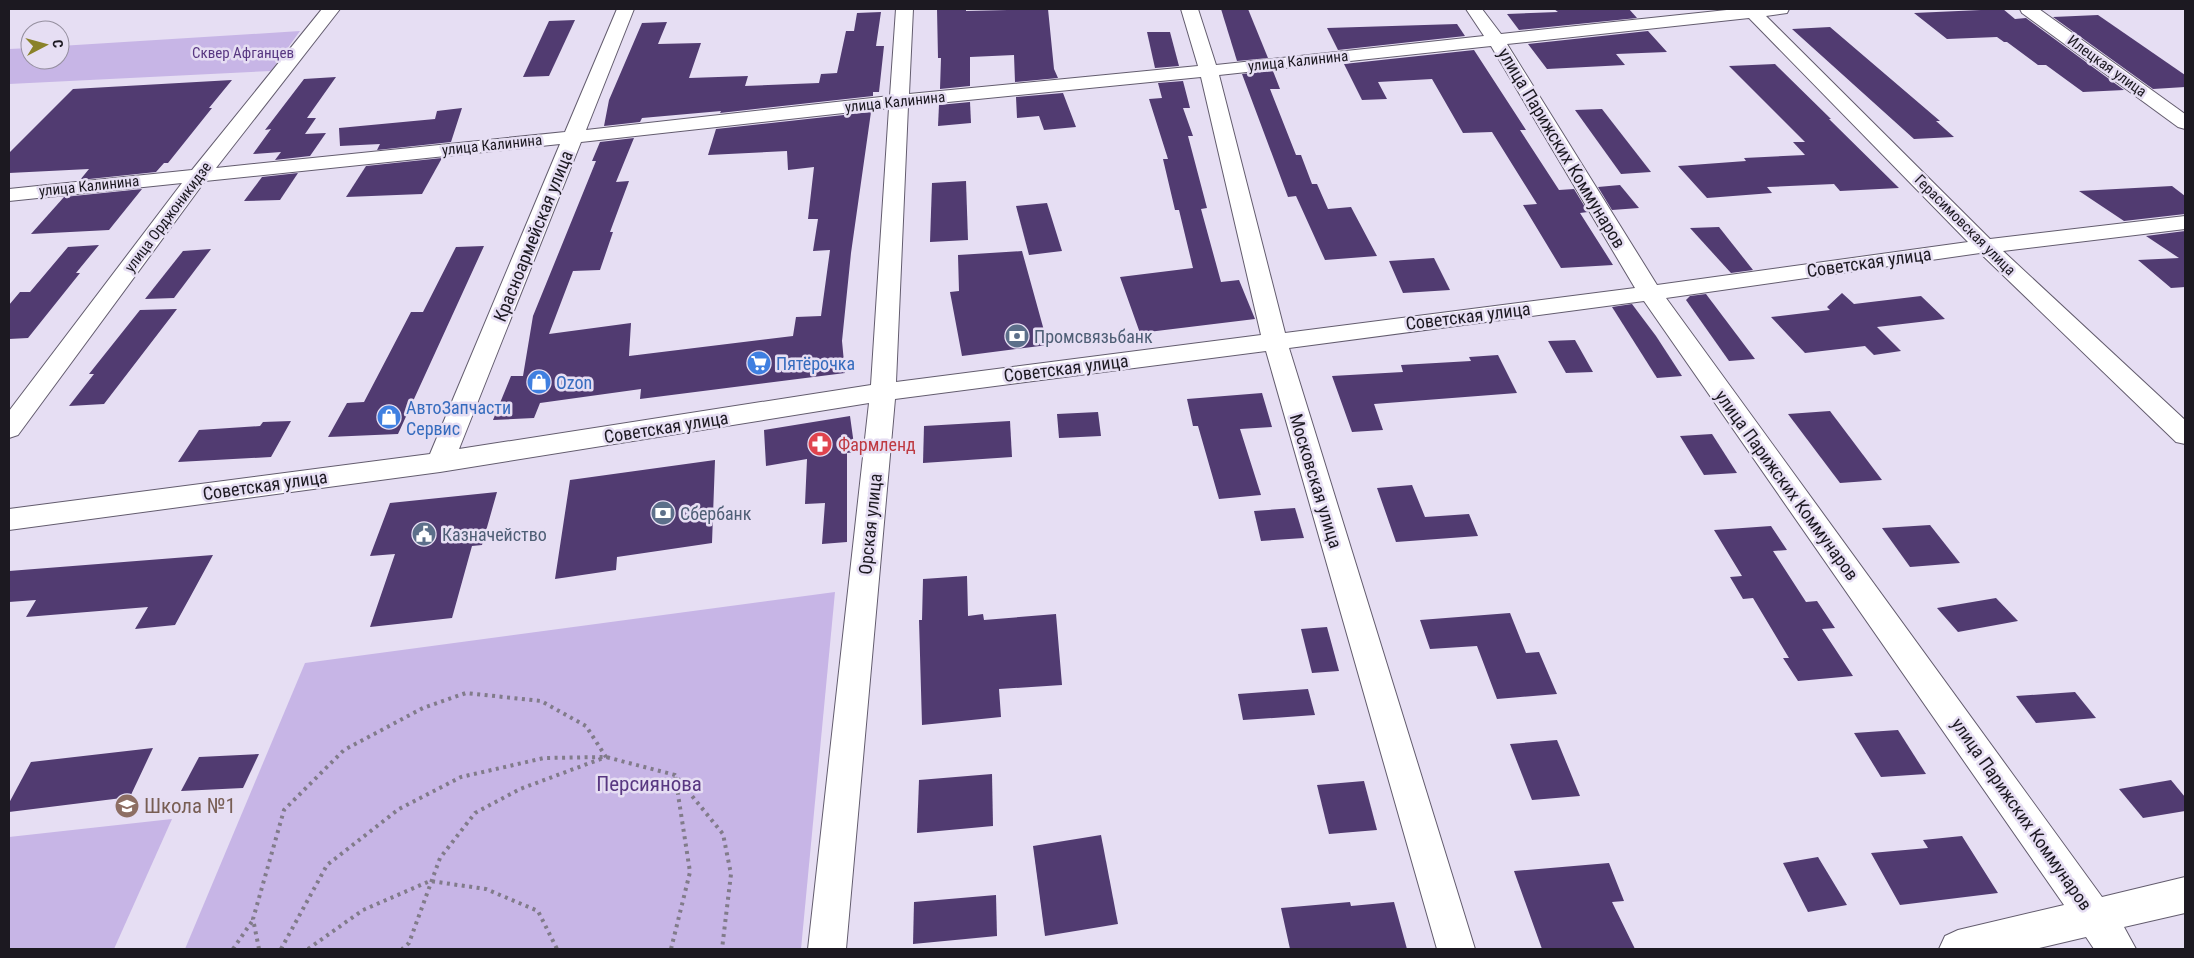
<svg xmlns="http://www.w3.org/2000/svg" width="2194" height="958" viewBox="0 0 2194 958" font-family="'Roboto Condensed',sans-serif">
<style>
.green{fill:#c7b5e6}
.building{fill:#513b71}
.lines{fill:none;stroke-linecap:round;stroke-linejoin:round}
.minor-casing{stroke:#635c6e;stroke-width:2}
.path{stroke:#817b8a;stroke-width:4;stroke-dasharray:3 4.5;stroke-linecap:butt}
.minor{fill:#fff;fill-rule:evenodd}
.labels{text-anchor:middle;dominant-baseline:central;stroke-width:5;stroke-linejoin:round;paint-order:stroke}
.far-park-label{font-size:15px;fill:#583781;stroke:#e6def3}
.far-street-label{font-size:15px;fill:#1c1921;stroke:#e6def3}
.street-label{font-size:18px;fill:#1c1921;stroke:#e6def3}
.service-label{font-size:18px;fill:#4e5e75;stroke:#e6def3;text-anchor:start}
.shop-label{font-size:18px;fill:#366cbe;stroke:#e6def3;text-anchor:start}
.health-label{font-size:18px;fill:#be3a42;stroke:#e6def3;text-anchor:start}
.near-park-label{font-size:21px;fill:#583781;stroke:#e6def3}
.near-education-label{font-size:21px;fill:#785e54;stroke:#e6def3;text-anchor:start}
</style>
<rect width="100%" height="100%" fill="#e6def3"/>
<g class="green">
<polygon points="300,31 271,71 9,84 9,49 30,48 30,60 60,60 60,46"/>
<polygon points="835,592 801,949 185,949 305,663"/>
<polygon points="172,819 114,949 9,949 9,837"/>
</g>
<g class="building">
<polygon points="937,9 966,9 966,11 1048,9 1054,69 1058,78 1015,82 1014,55 970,57 970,86 940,89 941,58 938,58"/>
<polygon points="1221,9 1248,9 1268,58 1237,61"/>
<polygon points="1554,9 1629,9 1637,18 1519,30 1507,14 1558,12"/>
<polygon points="2003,9 2015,19 2026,18 2124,90 2083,92 2046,65 2038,65 2007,42 2004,42 1997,37 1947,39 1914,13"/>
<polygon points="881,12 876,46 884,46 879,92 873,92 873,96 720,113 721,111 642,118 640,122 604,126 609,100 642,23 667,22 658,44 701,43 689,78 748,76 745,86 819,83 821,74 837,73 846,31 854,31 857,13"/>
<polygon points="2098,15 2185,75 2185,87 2153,89 2053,17"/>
<polygon points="575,20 549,76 523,77 549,21"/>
<polygon points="1457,24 1465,36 1338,50 1327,28"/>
<polygon points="1830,27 1940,121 1936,121 1954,137 1914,139 1792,29"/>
<polygon points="1648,31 1667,52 1616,54 1625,65 1547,69 1528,44"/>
<polygon points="1147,32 1170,32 1179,66 1155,68"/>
<polygon points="1474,50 1526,130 1520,130 1559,190 1574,189 1588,212 1580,213 1613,265 1561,268 1523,205 1537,204 1492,132 1463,133 1432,79 1378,82 1387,99 1362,100 1344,64"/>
<polygon points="1775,64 1831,119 1829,119 1899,188 1840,191 1834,184 1767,187 1772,193 1707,198 1678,166 1746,161 1744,158 1805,155 1793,142 1805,142 1729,66"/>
<polygon points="1273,71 1280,89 1270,89 1296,155 1301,155 1312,184 1317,184 1328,209 1351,207 1377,256 1325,260 1296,196 1288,197 1242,74"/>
<polygon points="336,77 307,118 316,118 305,134 326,133 310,156 275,160 281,152 253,154 271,129 265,130 304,79"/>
<polygon points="232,80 209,108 212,108 168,163 164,163 156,172 80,180 89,169 9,173 9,153 73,89"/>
<polygon points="1183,81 1190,108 1183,108 1193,136 1188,136 1207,208 1201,209 1221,282 1239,280 1255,319 1140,333 1120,277 1193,268 1179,210 1175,210 1163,159 1168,159 1149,99 1162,98 1158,83"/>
<polygon points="1063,93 1076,127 1044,130 1039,116 1017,118 1016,97"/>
<polygon points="970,102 971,123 938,126 939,105"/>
<polygon points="462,108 451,142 377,150 380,144 340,146 339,128 435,119 437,111"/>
<polygon points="1602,109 1651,172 1621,174 1575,110"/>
<polygon points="871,112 851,253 842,341 845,373 640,399 641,389 540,403 534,418 493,420 511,376 523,376 533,316 596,161 592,161 600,142 634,138 616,182 629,181 610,232 613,232 600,270 573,271 549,334 631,323 629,356 793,336 796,317 821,316 830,250 813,251 818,219 808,219 814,167 788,170 787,151 708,155 716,129"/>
<polygon points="442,158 422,194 346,197 366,166"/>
<polygon points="298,173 280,200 244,201 262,177"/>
<polygon points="966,181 968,240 930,242 932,183"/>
<polygon points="1620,185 1639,208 1612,210 1598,187"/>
<polygon points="2172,186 2185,196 2185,214 2124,221 2079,191"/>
<polygon points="142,189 109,230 31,234 64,197"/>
<polygon points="1047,203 1062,251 1029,255 1016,206"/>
<polygon points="1719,227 1753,270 1731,273 1690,228"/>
<polygon points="2185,231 2185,287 2171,288 2138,260 2179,258 2146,236"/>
<polygon points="99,245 76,273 80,273 28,338 9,339 9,305 20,292 30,292 68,247"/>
<polygon points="484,246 398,434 328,437 347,403 364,402 411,312 423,312 456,247"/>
<polygon points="211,249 174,298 145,299 183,251"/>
<polygon points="1022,251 1048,345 962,356 950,292 959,291 958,255"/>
<polygon points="1434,258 1450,290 1403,293 1389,261"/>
<polygon points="1842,293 1854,304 1921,296 1945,319 1877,327 1901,351 1874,355 1865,346 1805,353 1771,317 1830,310 1827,307"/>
<polygon points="1706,294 1755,359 1729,361 1686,300 1690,296"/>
<polygon points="1632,304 1656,336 1682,376 1657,378 1612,307"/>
<polygon points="177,309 104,404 69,406 94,374 89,374 140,310"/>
<polygon points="1575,340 1593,372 1566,373 1548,341"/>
<polygon points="1498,355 1517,393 1374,404 1383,430 1352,432 1332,376 1403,372 1401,365 1471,361 1469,357"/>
<polygon points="1262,393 1272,427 1240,429 1261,495 1219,499 1198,426 1193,426 1187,399"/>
<polygon points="1830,411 1882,480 1840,483 1788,414"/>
<polygon points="1098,412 1101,436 1059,438 1057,414"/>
<polygon points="850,416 855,452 847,453 847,542 822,544 825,503 805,504 807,459 766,466 764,430"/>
<polygon points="291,421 271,457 178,462 199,430 260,426 263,422"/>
<polygon points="1010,421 1012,457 923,463 924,426"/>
<polygon points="1712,434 1737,473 1704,475 1680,436"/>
<polygon points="715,460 712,543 617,557 616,570 555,579 570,480"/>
<polygon points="1412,485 1425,517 1469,514 1478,536 1396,542 1377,488"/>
<polygon points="497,492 482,545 472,546 452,618 370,627 395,554 370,556 390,503"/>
<polygon points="1295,508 1304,538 1261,541 1254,511"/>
<polygon points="1930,525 1960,563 1910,567 1882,528"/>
<polygon points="1771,526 1787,550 1773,551 1806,602 1817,601 1835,628 1822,629 1853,676 1798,681 1783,658 1789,658 1753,598 1743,599 1730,577 1742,576 1714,530"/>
<polygon points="213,555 175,625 135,629 148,607 26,617 36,600 9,602 9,571"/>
<polygon points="967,576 968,616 983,614 984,620 1056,614 1062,685 999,689 1001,717 922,725 919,620 922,620 923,579"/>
<polygon points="1996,598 2018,621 1958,632 1937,608"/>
<polygon points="1510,613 1526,653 1539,652 1557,694 1497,699 1477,646 1430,649 1420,620"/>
<polygon points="1327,627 1339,671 1312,673 1301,629"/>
<polygon points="1308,689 1315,715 1243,720 1238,694"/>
<polygon points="2075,692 2096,718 2036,723 2016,696"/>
<polygon points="1898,730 1926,774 1881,777 1854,733"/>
<polygon points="1557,740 1580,796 1532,800 1510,744"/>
<polygon points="153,748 130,797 9,812 9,803 31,762"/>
<polygon points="259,754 243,788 181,791 199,757"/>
<polygon points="992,774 993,826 917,833 919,780"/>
<polygon points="2171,780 2185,797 2185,811 2143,818 2119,789"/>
<polygon points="1364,781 1377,830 1329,834 1317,785"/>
<polygon points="1101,835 1118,924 1045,936 1033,846"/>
<polygon points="1962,836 1998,893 1900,905 1871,853 1928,848 1923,840"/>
<polygon points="1818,857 1847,905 1808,912 1783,863"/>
<polygon points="1609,863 1624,901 1612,902 1635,949 1542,949 1514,871"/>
<polygon points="996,895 997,936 913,944 914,902"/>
<polygon points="1350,902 1351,906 1394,902 1407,949 1290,949 1281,908"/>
</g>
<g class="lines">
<defs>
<g id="minor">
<path d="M322,9H340L216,168L565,132L617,9H634L586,130L890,96L896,9H913L909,94L1198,66L1181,9H1198L1216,65L1484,36L1466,9H1482L1501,34L1736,9H1789L1787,13L1766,16L1990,239L2185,216V229L2003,251L2185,420V444L2176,442L1980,253L1666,298L2102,897L2185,877V913L2124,927L2136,949H2094L2086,937L2035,949H1939L1945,936L1958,930L2064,905L1644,301L1289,348L1475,949H1437L1266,351L895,399L846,949H808L869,403L440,472L9,530V509L430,454L560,144L205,181L18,435L9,438V411L182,183L9,201V189L192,170ZM1749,18L1968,242L1657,285L1507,44ZM1491,46L1635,288L1285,333L1219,75ZM1201,77L1261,335L896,382L908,106ZM889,108L871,385L459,449L581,142Z"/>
<polygon points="2020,9 2039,9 2185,114 2185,129 2178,127 2022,13"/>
</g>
</defs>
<use href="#minor" class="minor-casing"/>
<g class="path">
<polyline points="233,949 253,920"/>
<polyline points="259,949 253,919 284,810 344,750 423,708 466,693 541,701 586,726 606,757 520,789 475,813 440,858 409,943 402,949"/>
<polyline points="281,949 327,865 399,809 461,777 544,758 606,757 675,775 723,834 731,874 722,949"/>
<polyline points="308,949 363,910 430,881 486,889 538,911 557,949"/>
<polyline points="671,949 690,872 675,775"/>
</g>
<use href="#minor" class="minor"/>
</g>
<defs>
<symbol id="bank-disc" viewBox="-11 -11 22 22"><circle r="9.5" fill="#5c6f8a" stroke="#e6def3"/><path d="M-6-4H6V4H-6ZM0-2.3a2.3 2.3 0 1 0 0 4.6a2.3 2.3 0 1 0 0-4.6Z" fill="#fff"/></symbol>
<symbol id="supermarket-disc" viewBox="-11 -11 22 22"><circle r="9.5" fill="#3f7fe0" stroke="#e6def3"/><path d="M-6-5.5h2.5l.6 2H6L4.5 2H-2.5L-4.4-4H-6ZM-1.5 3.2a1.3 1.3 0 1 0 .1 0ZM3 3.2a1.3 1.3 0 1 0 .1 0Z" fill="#fff"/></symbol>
<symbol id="shop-disc" viewBox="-11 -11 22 22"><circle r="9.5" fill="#3f7fe0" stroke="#e6def3"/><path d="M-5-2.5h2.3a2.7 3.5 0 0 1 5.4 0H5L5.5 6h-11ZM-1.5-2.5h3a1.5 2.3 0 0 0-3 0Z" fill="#fff"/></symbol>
<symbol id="pharmacy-disc" viewBox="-11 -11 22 22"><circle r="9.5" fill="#e0444e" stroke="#e6def3"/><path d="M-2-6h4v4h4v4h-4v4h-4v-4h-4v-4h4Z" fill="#fff"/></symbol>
<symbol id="civic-disc" viewBox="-11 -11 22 22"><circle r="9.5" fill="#5c6f8a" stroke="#e6def3"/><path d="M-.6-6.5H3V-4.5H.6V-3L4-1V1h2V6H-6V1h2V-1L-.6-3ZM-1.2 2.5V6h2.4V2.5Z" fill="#fff"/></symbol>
<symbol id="school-disc" viewBox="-11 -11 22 22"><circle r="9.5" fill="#8d6e63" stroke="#e6def3"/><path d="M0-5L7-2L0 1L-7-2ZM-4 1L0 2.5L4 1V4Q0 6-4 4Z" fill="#fff"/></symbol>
</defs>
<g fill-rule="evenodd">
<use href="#bank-disc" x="1003" y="322" width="28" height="28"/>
<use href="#supermarket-disc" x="745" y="349" width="28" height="28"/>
<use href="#shop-disc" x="525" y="368" width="28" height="28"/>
<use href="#shop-disc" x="375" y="403" width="28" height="28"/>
<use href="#pharmacy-disc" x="806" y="430" width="28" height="28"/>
<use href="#bank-disc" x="649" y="499" width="28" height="28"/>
<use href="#civic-disc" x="410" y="520" width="28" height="28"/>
<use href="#school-disc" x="113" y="792" width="28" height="28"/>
</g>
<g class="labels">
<g class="far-park-label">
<text x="243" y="53">Сквер Афганцев</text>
</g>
<g class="far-street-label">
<text transform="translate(1298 61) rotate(-6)">улица Калинина</text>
<text transform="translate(2107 66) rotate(36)">Илецкая улица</text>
<text transform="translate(895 102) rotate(-6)">улица Калинина</text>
<text transform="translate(492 145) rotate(-6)">улица Калинина</text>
<text transform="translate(89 186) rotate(-6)">улица Калинина</text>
<text transform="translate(168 217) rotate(-53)">улица Орджоникидзе</text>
<text transform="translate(1965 225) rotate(45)">Герасимовская улица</text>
</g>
<g class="street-label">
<text transform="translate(1562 148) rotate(59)">улица Парижских Коммунаров</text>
<text transform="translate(533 236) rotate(-68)">Красноармейская улица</text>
<text transform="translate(1869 262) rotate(-8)">Советская улица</text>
<text transform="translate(1468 316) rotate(-7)">Советская улица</text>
<text transform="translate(1066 368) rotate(-7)">Советская улица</text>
<text transform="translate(666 427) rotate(-9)">Советская улица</text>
<text transform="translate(1316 481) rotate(73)">Московская улица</text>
<text transform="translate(265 485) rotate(-8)">Советская улица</text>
<text transform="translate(1787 485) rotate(54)">улица Парижских Коммунаров</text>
<text transform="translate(870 524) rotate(-84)">Орская улица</text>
<text transform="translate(2022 814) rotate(55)">улица Парижских Коммунаров</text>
</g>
<g class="service-label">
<text x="1034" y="336">Промсвязьбанк</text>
<text x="680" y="513">Сбербанк</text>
<text x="442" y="534">Казначейство</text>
</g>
<g class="shop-label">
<text x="776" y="363">Пятёрочка</text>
<text x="556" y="382">Ozon</text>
<text x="406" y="407">АвтоЗапчасти<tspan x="406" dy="21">Сервис</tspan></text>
</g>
<g class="health-label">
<text x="838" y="444">Фармленд</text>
</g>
<g class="near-park-label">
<text x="649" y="784">Персиянова</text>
</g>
<g class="near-education-label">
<text x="144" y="806">Школа №1</text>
</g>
</g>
<rect width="2194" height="958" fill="none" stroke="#1c1921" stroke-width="20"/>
<g transform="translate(45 45) rotate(84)"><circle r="24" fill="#e6def3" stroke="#958f9f"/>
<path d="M0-4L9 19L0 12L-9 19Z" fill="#8a8229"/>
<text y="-8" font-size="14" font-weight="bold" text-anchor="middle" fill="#1c1921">С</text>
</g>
</svg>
